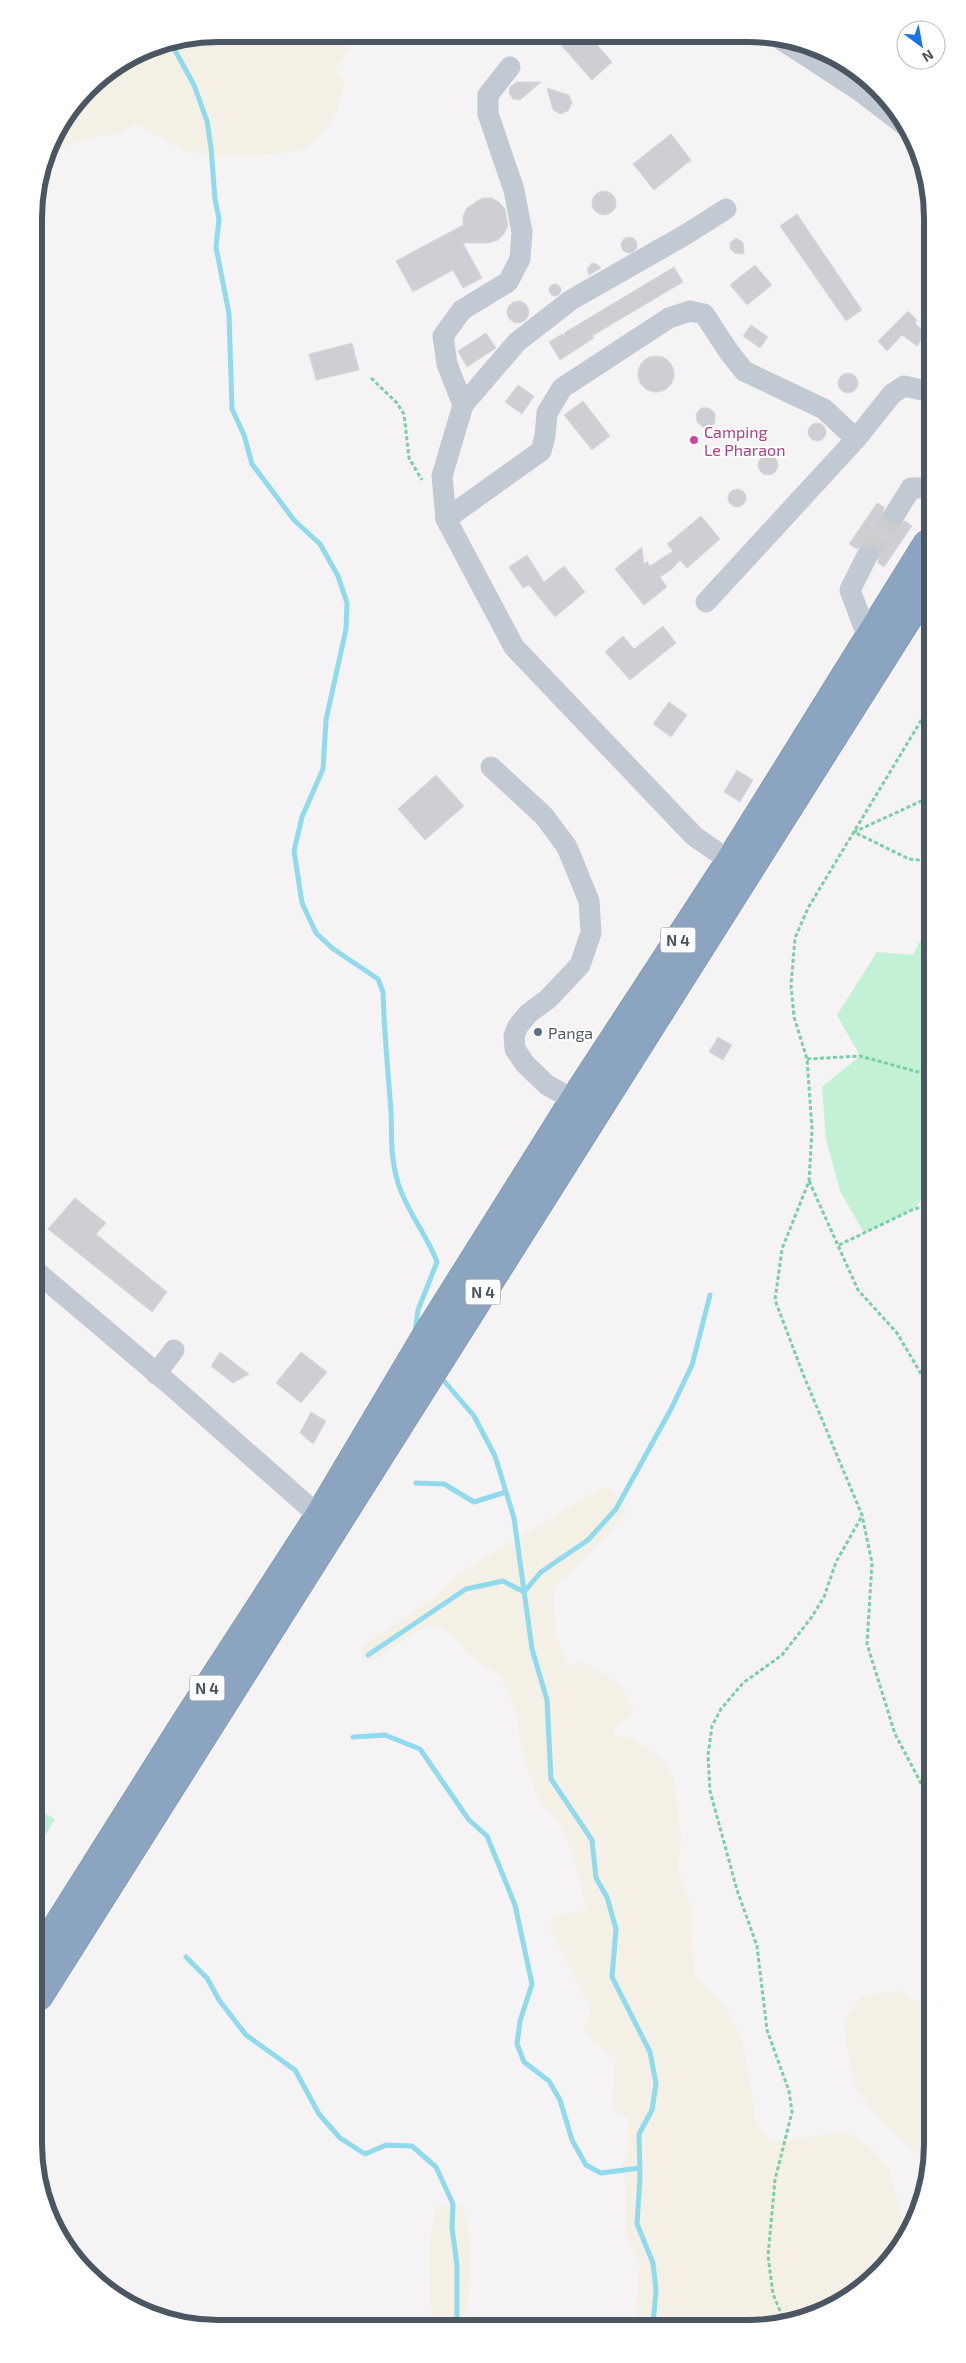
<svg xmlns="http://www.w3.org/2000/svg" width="966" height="2363" viewBox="0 0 966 2363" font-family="'Exo 2',sans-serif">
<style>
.green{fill:#c3f1d5}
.sand{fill:#f5f0e5}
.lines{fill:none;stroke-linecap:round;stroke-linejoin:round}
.stream{stroke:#90daee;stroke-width:5}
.building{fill:#cdcfd5;stroke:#d7d9de}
.minor-tunnel{stroke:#caccce;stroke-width:21;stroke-dasharray:21 11;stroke-linecap:butt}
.highway-casing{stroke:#7690ad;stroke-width:29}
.path{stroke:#7ad0a6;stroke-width:3;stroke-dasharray:4 2.5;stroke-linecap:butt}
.minor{stroke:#c1cad2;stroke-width:21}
.highway{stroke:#8ba5c1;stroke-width:28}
.hotel-dot{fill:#d1479c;stroke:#fff;stroke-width:2}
.service-dot{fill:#5c6f8a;stroke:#fff;stroke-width:2}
.labels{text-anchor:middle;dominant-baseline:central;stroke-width:4;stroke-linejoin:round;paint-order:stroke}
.shield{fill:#fff;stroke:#808990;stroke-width:1}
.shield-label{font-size:15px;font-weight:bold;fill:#4a5661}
.hotel-label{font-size:16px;fill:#b23c85;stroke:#fff;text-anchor:start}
.service-label{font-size:16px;fill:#4e5e75;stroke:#fff;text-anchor:start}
.rim{fill:none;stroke:#4a5661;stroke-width:6}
</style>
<rect width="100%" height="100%" fill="#f5f3f3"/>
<g class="green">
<polygon points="928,925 929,1191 914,1209 864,1233 840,1191 826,1139 822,1087 860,1056 837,1015 877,952 913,955"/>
<polygon points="39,1810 55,1819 39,1847"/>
</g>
<g class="sand">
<polygon points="219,34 358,35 335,69 344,82 335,116 319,138 301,150 273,155 227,157 188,152 135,124 117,134 93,137 68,145 53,154 45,165 53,137 97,80 148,48"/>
<path d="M602,1488L613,1490L626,1512L609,1534L553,1588L557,1639L569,1666L583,1662C610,1677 621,1681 634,1711L625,1721L612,1730L614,1735L635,1739L665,1763L674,1779L681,1836L678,1869L693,1910L692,1946L695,1975L725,2007L741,2035L749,2074L756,2123L771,2142L846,2132L872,2148L889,2171L899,2205L903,2240L887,2266L840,2304L795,2323L634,2324L640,2264L626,2237L625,2170L621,2164L627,2158L628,2117L611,2111L616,2059L592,2040L584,2029L591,2009L551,1931L552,1916L580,1912L587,1908L572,1851L559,1824L537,1797L526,1764L513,1704L501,1676L471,1657L456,1639L440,1626L427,1625L372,1661L362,1658L360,1648L435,1597L455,1576Z"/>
<polygon points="899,1991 923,2005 931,2001 932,2156 930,2164 882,2123 853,2085 844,2022 862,1996"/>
<path d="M462,2204C476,2242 470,2286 465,2324L432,2325L429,2248L436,2206Z"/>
</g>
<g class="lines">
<g class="stream">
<path d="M171,43L194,85L207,121L211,148L215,199L219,219L216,247L229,314L232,409L244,435L252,464L294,520L320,544L338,576L347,603L346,629L326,720L323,769L302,817L294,851L302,903L316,933L332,948L378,979L383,992C384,1032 388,1071 391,1111C392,1137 390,1158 398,1183C407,1212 427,1235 437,1262L418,1310L415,1332"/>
<polyline points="439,1375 474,1416 495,1456 514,1518 532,1649 547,1700 551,1779 592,1840 596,1878 607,1897 616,1929 612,1977 650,2052 656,2084 652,2110 639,2134 640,2177 637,2224 653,2263 656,2290 653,2324"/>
<polyline points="416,1483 444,1484 474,1502 506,1492"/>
<polyline points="368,1655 466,1589 503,1581 524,1592 541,1572 588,1540 616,1509 671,1409 692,1365 710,1295"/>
<polyline points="353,1737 385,1735 420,1749 469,1820 487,1836 515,1905 532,1984 520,2021 517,2044 524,2062 549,2081 560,2100 572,2140 586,2165 601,2173 640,2168"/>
<polyline points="186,1957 207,1978 219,2000 246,2035 295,2070 319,2114 340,2138 365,2154 386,2145 412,2146 436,2167 453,2204 452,2228 457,2265 457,2325"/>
</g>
</g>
<g class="building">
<polygon points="553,36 589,36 612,62 592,80"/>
<polygon points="517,82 541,82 520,100 513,99 509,93 510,87"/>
<polygon points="547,88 569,95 572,103 568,111 560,114 553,110"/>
<polygon points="671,134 691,160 654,190 633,164"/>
<circle cx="604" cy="203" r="12"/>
<polygon points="482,198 491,198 499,202 505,209 508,225 504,234 498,240 489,243 463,243 482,278 463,288 453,270 413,292 396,261 463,225 463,216 467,208"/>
<polygon points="797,214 862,310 846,321 780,226"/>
<circle cx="629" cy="245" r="8"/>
<polygon points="736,238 743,242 744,254 735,253 730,249 730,243"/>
<polygon points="592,263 597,264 601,268 589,275 587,269"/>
<polygon points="755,265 772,285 747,305 730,285"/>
<polygon points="674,267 683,282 592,336 594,338 560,360 549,342 562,334 565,337 564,333"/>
<circle cx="555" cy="290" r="6"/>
<circle cx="518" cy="312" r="11"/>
<polygon points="908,311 917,320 915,323 926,334 917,346 902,335 887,351 878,341"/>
<polygon points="751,325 768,337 760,348 743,336"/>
<polygon points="486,333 496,348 467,367 458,351"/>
<polygon points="352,343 359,370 316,380 309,354"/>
<circle cx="656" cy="374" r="18"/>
<circle cx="848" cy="383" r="10"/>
<polygon points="518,385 534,396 522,414 505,402"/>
<polygon points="583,401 610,436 592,450 564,415"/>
<polygon points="701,408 709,408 715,413 715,422 710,429 703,427 697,422 696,414"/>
<circle cx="817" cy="432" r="9"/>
<circle cx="768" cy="465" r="10"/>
<circle cx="737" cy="498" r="9"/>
<polygon points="877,503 884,507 883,514 888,524 895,526 905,521 912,526 884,567 878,563 879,555 873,545 866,544 857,549 849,544"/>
<polygon points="701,516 720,539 687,568 680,560 671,570 660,577 667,587 644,605 615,569 642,547 644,564 647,561 650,566 673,551 667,544"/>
<polygon points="527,555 544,582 564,566 585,592 555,617 529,585 523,588 509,567"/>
<polygon points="663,626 676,643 630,680 605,652 623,636 634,649"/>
<polygon points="669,702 687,715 671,737 653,724"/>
<polygon points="737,770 753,780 740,802 724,792"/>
<polygon points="436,775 464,806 425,840 398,809"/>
<polygon points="718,1037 732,1045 723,1060 709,1052"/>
<polygon points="75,1198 106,1223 96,1234 167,1292 152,1312 48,1229"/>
<polygon points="220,1352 249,1374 233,1383 211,1366"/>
<polygon points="301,1352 327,1372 301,1403 276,1383"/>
<polygon points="311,1412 326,1421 313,1444 300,1433"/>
</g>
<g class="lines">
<polyline class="minor-tunnel" points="867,556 895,514"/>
<defs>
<g id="highway">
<polyline points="39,1955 187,1720 319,1516 426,1336 574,1100 730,861 927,544"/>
<polyline points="39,1996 927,588"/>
</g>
</defs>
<use href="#highway" class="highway-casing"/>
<g class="path">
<polyline points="371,378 397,403 404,414 409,458 422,480"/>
<polyline points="928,709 808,908 795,938 791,985 794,1017 807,1059 812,1129 809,1181 782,1249 775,1300 803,1374 862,1515 872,1563 867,1644 895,1734 931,1802"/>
<polyline points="928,798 854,832 909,859 928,861"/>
<polyline points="807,1059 860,1056 929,1075"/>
<polyline points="809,1181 858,1290 897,1333 930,1389"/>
<polyline points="839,1245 914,1209 929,1206"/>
<polyline points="785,2323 773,2294 768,2256 775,2180 792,2112 789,2091 767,2030 757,1946 737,1890 710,1791 708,1755 712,1726 721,1709 743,1683 782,1655 811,1618 824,1597 836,1562 862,1516"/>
</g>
<g class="minor">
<polyline points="777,37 860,91 908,128"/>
<polyline points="726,209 685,235 571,300 517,342 463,405 442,476 446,519 514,647 694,836 730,861"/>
<polyline points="463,405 447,364 443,336 462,310 508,282 520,259 522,232 514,190 488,114 488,95 510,67"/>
<polyline points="895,514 911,488 927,488"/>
<polyline points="446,519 541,451 545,436 547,413 562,388 669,318 690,311 704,314 729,352 744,371 824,409 856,439"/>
<polyline points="867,556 850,590 868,638"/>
<polyline points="706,602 856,439 892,394 904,386 927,391"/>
<polyline points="491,767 544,816 567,847 589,901 591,933 580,965 548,999 529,1013 518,1026 514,1036 515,1049 525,1064 547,1085 574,1100"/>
<polyline points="37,1272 174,1388 319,1516"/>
<polyline points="156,1374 174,1350"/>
</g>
<use href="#highway" class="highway"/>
</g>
<circle class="hotel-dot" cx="694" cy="440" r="5"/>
<circle class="service-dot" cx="538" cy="1032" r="5"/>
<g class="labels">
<g class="shield">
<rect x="660.5" y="927.5" width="35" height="25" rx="4"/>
<rect x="465.5" y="1279.5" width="35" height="25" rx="4"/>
<rect x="189.5" y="1675.5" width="35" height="25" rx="4"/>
</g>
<g class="shield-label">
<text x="678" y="940">N 4</text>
<text x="483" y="1292">N 4</text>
<text x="207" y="1688">N 4</text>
</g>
<g class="hotel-label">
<text x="704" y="431">Camping<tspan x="704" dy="18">Le Pharaon</tspan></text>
</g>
<g class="service-label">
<text x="548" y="1032">Panga</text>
</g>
</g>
<path d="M0 0H966V2363H0ZM218 42H748A176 176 0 0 1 924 218V2144A176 176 0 0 1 748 2320H218A176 176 0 0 1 42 2144V218A176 176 0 0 1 218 42Z" fill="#fff" fill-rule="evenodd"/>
<path class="rim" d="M218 42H748A176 176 0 0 1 924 218V2144A176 176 0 0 1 748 2320H218A176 176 0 0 1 42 2144V218A176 176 0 0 1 218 42Z"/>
<g transform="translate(921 45) rotate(148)"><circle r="24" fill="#ffffff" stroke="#b7bbc0"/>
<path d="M0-4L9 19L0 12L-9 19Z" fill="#1a73e8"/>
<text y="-8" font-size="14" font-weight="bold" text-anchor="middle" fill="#4a5661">N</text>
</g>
</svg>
